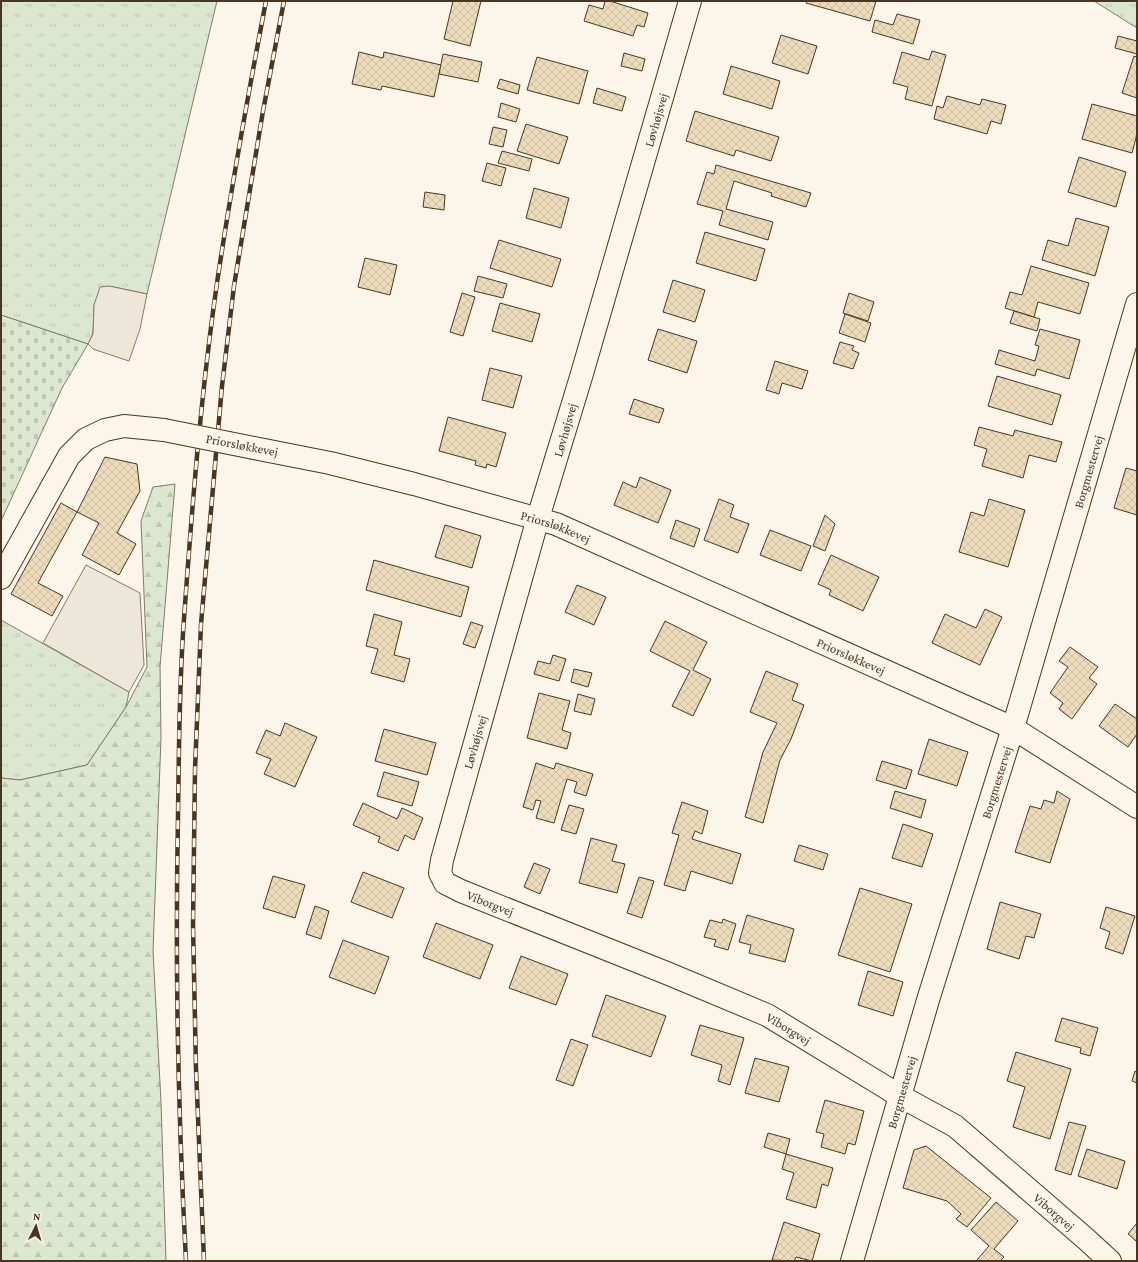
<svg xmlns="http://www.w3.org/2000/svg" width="1138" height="1262" viewBox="0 0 1138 1262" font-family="'Crimson Pro',serif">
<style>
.grass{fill:url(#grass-tufts);stroke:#887966}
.forest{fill:url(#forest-firs);stroke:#887966}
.cemetery{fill:url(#cemetery-stones);stroke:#887966}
.parking{fill:#ede7d9;stroke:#887966}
.building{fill:url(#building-cross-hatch);stroke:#4a3520}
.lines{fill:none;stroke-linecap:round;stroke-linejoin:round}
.street-casing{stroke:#4a3520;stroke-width:24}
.street{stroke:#fbf6e9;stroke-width:22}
.rail-casing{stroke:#4a3520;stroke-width:4.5}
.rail{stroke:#fbf6e9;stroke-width:3;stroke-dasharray:9;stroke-linecap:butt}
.street-bridge-casing{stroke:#4a3520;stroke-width:24;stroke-linecap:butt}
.street-bridge{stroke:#fbf6e9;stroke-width:22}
.labels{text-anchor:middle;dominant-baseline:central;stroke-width:3;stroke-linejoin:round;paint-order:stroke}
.street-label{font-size:13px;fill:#4a3520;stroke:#fbf6e9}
</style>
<defs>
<pattern id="grass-tufts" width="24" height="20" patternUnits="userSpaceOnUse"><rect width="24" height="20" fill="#dce7d0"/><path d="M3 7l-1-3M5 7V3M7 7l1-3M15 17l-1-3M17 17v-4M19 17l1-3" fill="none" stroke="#bec7b2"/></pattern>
<pattern id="forest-firs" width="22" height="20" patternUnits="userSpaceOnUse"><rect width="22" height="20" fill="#dce7d0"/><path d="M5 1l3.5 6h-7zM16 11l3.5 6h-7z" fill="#bec7b2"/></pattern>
<pattern id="cemetery-stones" width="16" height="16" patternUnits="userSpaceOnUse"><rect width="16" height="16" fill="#dce7d0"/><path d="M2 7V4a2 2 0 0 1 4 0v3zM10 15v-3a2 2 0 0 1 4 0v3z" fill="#bec7b2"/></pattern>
<pattern id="building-cross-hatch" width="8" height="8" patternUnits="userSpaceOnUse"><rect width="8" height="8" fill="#ecdcbc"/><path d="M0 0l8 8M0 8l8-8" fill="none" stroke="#ccbda1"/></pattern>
</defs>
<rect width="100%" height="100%" fill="#fbf6e9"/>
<g class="grass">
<polygon points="1,1 217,1 147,294 109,286 94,305 93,334 88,344 1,315"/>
<polygon points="1094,1 1137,1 1137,28"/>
<polygon points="1,620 129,692 126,707 87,765 20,780 1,778"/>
</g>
<polygon class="forest" points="175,484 160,667 161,738 153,951 161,1102 166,1261 1,1261 1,778 20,780 87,765 126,707 147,667 141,521 153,487"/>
<polygon class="cemetery" points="1,315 88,344 62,388 1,521"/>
<g class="parking">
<polygon points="109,286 147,294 140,329 129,361 93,349 88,344 93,334 94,305 100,287"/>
<polygon points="86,565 140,593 144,665 129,692 43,643"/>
</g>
<g class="building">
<polygon points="453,1 481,1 470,46 444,39"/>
<polygon points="605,1 610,1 648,13 644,27 637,25 633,36 584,21 589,5 603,9"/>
<polygon points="807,1 876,1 870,21 806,3"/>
<polygon points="897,14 920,20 913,44 872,32 875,20 893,25"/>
<polygon points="781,35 817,46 808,74 772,63"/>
<polygon points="1118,36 1137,41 1137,54 1115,48"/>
<polygon points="932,51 946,55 932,106 905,99 908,87 893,83 902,52 929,60"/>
<polygon points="359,52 383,58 384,52 441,65 434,97 382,86 381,90 352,84"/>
<polygon points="624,53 645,59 642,71 621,66"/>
<polygon points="443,54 482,62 478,82 439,74"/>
<polygon points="1134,56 1137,57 1137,98 1122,93"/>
<polygon points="537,57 588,71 579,104 527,90"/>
<polygon points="731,66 780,81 772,109 723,94"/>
<polygon points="500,79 520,85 518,94 497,88"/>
<polygon points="597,88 626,97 622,111 593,103"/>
<polygon points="947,96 980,105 982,99 1006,105 1001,124 991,121 987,134 934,119 937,106 943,108"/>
<polygon points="501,103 520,109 516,122 498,117"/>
<polygon points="1092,104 1137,116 1137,134 1132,153 1082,139"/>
<polygon points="695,111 779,137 771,161 736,150 734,156 686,141"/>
<polygon points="526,124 568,137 559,164 517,151"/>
<polygon points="493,127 507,130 503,147 489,144"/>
<polygon points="502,151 532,159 529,171 498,163"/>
<polygon points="1079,157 1126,172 1116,207 1068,192"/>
<polygon points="487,163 506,168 501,186 482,181"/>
<polygon points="716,165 811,193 806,207 771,196 772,193 734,181 726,209 773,222 768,240 719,225 723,211 697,204 707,172 714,174"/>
<polygon points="534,188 569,198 561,228 526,218"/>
<polygon points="425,192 445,195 444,210 423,207"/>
<polygon points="1076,218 1109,227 1095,276 1042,260 1048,240 1068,246"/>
<polygon points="705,232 765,249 756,281 696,263"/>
<polygon points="499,240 561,259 552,287 490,268"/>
<polygon points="365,258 397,265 390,295 358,287"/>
<polygon points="1031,266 1089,283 1080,314 1038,302 1034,317 1005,308 1010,292 1022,295"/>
<polygon points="478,276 507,284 503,298 474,291"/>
<polygon points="673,280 705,290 695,322 663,312"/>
<polygon points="462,293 475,297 463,336 450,332"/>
<polygon points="849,293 874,302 868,321 843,313"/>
<polygon points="500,303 540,314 532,342 492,331"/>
<polygon points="1014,311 1040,319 1037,331 1010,323"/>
<polygon points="845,314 871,323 865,342 839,333"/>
<polygon points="658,329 697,341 687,373 648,360"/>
<polygon points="1040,329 1080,340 1069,379 1037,369 1035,376 995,364 999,350 1035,361 1039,346 1035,345"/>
<polygon points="840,342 854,346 852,350 859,353 853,369 833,363"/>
<polygon points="775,361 808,371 802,389 782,383 779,394 766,390"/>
<polygon points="490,368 522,376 513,408 482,400"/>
<polygon points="997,376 1061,395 1052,425 988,406"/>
<polygon points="634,399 664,409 659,423 629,414"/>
<polygon points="448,417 506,433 496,467 487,464 486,468 475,465 476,461 439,451"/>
<polygon points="979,427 1013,436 1015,430 1062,442 1056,462 1029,455 1023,478 982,466 987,449 974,445"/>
<polygon points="105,457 137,464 140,491 117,533 136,544 119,575 82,555 99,523 77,512"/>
<polygon points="1126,468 1137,471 1137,515 1114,508"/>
<polygon points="640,477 671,490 658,523 614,505 623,482 636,488"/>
<polygon points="719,499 734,505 730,517 749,524 738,553 704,540"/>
<polygon points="989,499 1025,510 1008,567 959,552 971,512 984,516"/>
<polygon points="61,503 77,512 38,583 63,596 52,616 11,594"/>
<polygon points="825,515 835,524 825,551 813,546"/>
<polygon points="676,520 700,529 694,547 670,538"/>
<polygon points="445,525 481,536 472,568 435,557"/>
<polygon points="770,530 811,546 801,571 760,555"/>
<polygon points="831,555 879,577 863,611 829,595 831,590 818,584"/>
<polygon points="374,560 469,587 461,617 366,590"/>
<polygon points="577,585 606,597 594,625 565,612"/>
<polygon points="985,609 1002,617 980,665 932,643 945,614 976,628"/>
<polygon points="374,614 402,622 394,655 410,659 404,682 371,673 378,649 366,646"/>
<polygon points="665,621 707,642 693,670 711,679 693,716 672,706 690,671 650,651"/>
<polygon points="471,622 483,626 475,648 463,644"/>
<polygon points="1070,647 1098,667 1089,678 1097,684 1072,719 1059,709 1063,703 1050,693 1068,667 1059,661"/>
<polygon points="553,655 566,659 559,681 534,674 538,661 550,664"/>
<polygon points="574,669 592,673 588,687 571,682"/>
<polygon points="766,671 798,684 792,700 804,705 791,739 780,760 763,823 745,817 763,752 777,723 750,712"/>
<polygon points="539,693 570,701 562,730 571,733 567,749 527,738"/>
<polygon points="578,694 595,699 591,715 574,711"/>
<polygon points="1115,704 1137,719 1137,734 1128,747 1099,726"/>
<polygon points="285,723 317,737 295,787 264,774 271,759 256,753 266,730 280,736"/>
<polygon points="384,729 436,743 427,775 375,761"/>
<polygon points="929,739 968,752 957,786 918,774"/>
<polygon points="882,761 912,770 906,789 876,780"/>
<polygon points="536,763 554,769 556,763 593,774 586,796 574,792 577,782 567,779 554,823 536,818 541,801 536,800 533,810 523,807"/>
<polygon points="384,772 419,782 412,806 377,796"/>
<polygon points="895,791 926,800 921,818 890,808"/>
<polygon points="1057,791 1070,799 1050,863 1015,852 1030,806 1041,809 1044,800 1054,803"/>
<polygon points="682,802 708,811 702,834 695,831 692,839 741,854 732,884 691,871 685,891 664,885 679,835 672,833"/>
<polygon points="363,803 397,819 402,808 423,818 414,840 405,835 398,851 378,842 380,837 353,825"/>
<polygon points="569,805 584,809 576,834 561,830"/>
<polygon points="903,824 933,834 922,867 892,858"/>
<polygon points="591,838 617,845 612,861 625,864 617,893 579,883"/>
<polygon points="799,845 828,854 823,870 794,861"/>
<polygon points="534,863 550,869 540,894 524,887"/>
<polygon points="363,872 404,888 392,918 351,902"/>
<polygon points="273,876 305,885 295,918 263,908"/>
<polygon points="639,877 654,881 642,918 627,913"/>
<polygon points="860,888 912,904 890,972 838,955"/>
<polygon points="1000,902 1041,914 1034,938 1026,936 1019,959 987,949"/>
<polygon points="315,906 329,911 321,939 306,934"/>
<polygon points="1106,907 1135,916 1123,954 1105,948 1110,932 1100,928"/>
<polygon points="747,915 794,929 785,962 749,953 751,945 739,942"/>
<polygon points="723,919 736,924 728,950 714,946 716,940 704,937 710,920 722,923"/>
<polygon points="436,923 493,945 480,979 423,957"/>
<polygon points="343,940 389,957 375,994 329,977"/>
<polygon points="521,956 568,974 556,1005 509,988"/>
<polygon points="868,971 903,982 893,1016 858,1005"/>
<polygon points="606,995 666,1016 651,1057 592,1036"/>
<polygon points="1062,1018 1098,1028 1090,1056 1080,1053 1081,1048 1055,1041"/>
<polygon points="700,1025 744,1038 730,1085 718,1081 722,1065 691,1055"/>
<polygon points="571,1039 588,1045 573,1086 556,1080"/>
<polygon points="1016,1052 1071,1069 1050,1139 1013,1127 1025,1087 1007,1081"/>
<polygon points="755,1058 789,1067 779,1102 745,1093"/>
<polygon points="1135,1071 1137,1072 1137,1083 1132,1081"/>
<polygon points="825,1100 864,1111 855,1145 848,1143 845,1154 821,1147 824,1134 816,1132"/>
<polygon points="1069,1122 1086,1126 1071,1175 1055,1170"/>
<polygon points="768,1133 790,1139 786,1154 764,1147"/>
<polygon points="926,1146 991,1198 967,1227 956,1219 961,1214 947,1201 903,1188 914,1150"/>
<polygon points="1087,1149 1125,1161 1117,1189 1078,1176"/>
<polygon points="786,1154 833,1168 828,1186 822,1184 816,1208 786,1199 794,1173 782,1169"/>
<polygon points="996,1202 1018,1221 994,1249 1004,1257 1000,1261 976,1261 989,1246 971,1230"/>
<polygon points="784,1222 820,1234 812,1261 796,1257 794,1261 772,1260"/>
<polygon points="1137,1223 1137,1242 1128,1234"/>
</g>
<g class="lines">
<defs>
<g id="street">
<path id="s1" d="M690,1L581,377L538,518L442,860L440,873L445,883L461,891L669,974L767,1015L900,1096L955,1126L1086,1239L1110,1261"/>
<path id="s2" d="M254,448L330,463L414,484L556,524L1013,728L1137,807"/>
<polyline points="1,578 69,456 86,439 105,430 124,426 164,430"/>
<path id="s3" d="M852,1261L928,1000L1013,728L1137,304"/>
</g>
</defs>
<use href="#street" class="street-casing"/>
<use href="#street" class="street"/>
<defs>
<g id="rail">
<path d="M186,1261C178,1113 175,964 178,816C179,750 179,684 184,619C192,507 201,394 217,283C231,189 248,95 266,1"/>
<polyline points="204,1261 196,1069 193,925 195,770 201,624 222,386 234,286 263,111 284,1"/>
</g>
</defs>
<use href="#rail" class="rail-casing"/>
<use href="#rail" class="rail"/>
<defs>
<polyline id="street-bridge" points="164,430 254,448"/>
</defs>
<use href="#street-bridge" class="street-bridge-casing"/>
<use href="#street-bridge" class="street-bridge"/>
</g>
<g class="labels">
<g class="street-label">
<text transform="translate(656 120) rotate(-74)">Løvhøjsvej</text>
<text transform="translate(565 430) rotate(-74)">Løvhøjsvej</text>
<text transform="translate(242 445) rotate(11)">Priorsløkkevej</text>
<text stroke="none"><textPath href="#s3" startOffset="824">Borgmestervej</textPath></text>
<text stroke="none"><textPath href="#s2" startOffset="312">Priorsløkkevej</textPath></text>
<text stroke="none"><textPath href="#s2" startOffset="635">Priorsløkkevej</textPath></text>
<text transform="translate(475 742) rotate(-74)">Løvhøjsvej</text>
<text stroke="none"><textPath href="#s3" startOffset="500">Borgmestervej</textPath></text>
<text stroke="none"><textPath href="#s1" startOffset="968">Viborgvej</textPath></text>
<text stroke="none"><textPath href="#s1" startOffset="1292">Viborgvej</textPath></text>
<text stroke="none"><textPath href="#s3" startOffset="176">Borgmestervej</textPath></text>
<text stroke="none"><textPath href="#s1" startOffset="1616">Viborgvej</textPath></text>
</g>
</g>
<rect width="1138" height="1262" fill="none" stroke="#4a3520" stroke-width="4"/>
<g transform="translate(36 1226) rotate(5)" stroke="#fbf6e9" stroke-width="3" paint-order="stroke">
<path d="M0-3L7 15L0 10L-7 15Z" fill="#4a3520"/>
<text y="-6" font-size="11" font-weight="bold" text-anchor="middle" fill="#4a3520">N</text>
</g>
</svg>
